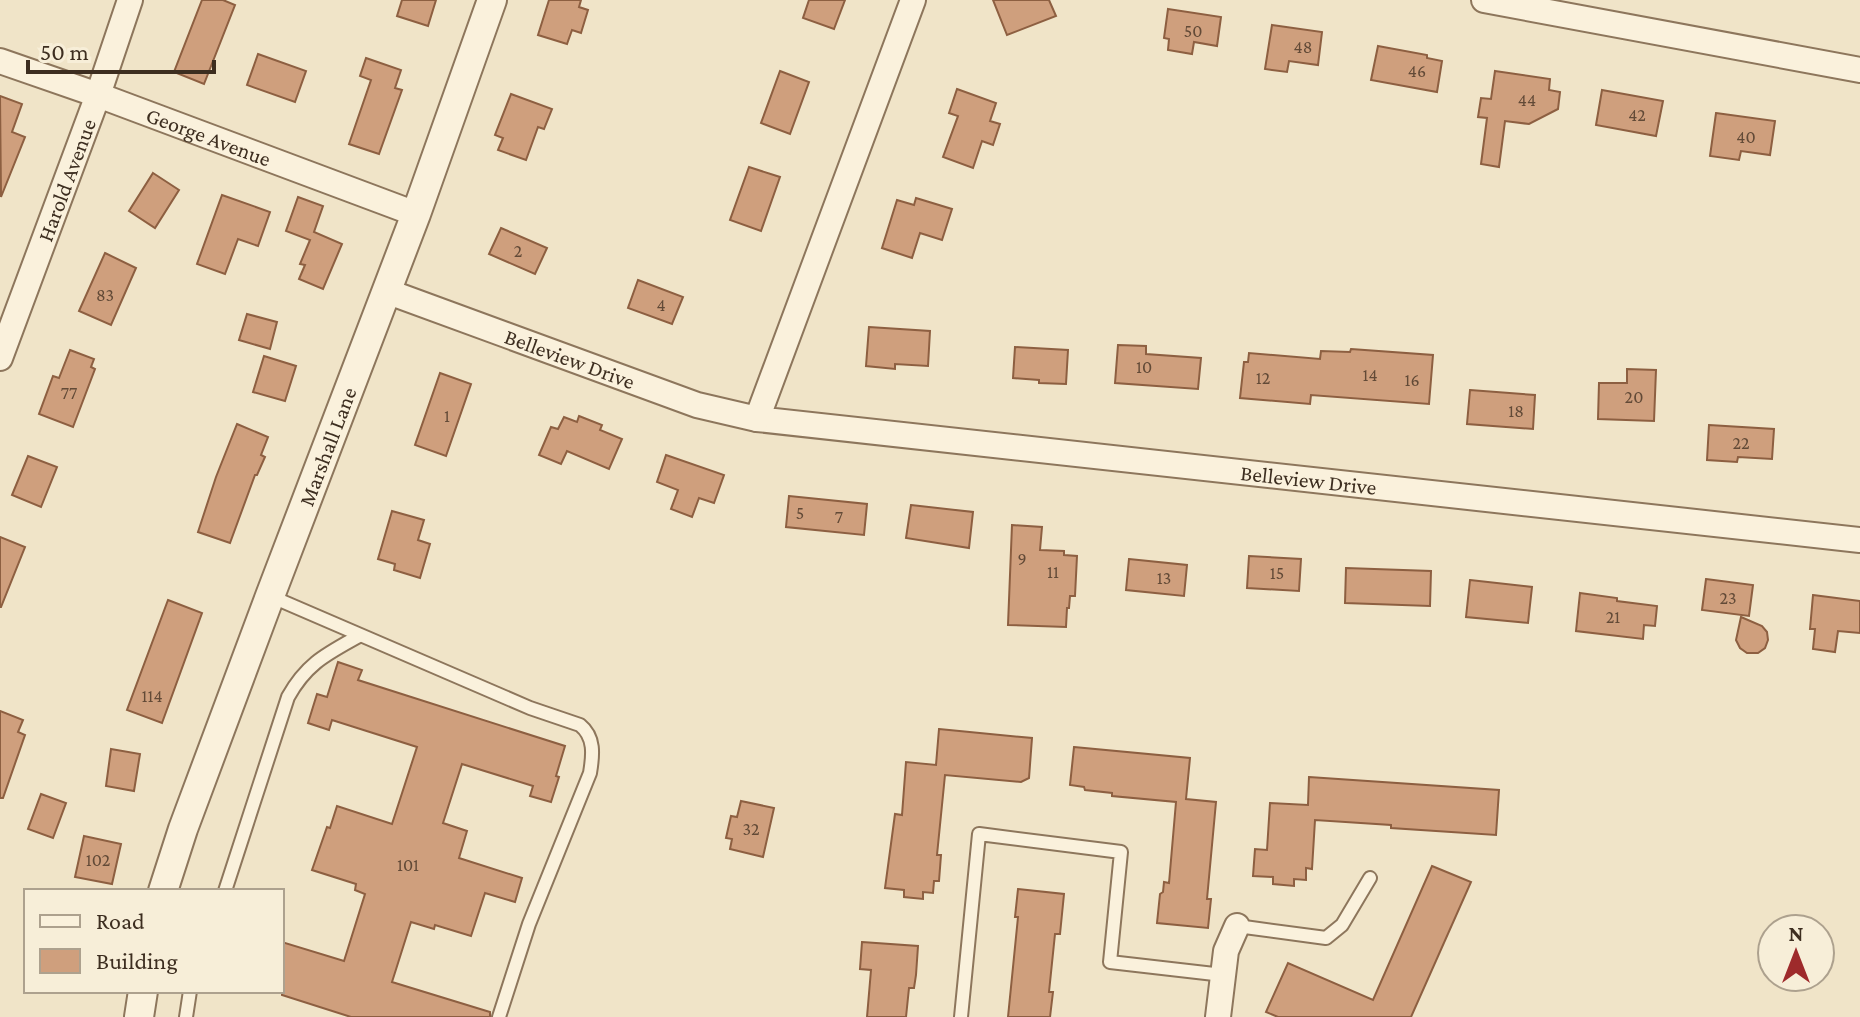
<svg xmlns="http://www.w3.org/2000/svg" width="1860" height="1017" viewBox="0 0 1860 1017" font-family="'Crimson Pro',serif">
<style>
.building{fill:#cf9f7d;stroke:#8d5f41;stroke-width:2}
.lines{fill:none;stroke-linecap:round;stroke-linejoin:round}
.service-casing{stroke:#8d765c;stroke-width:16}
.minor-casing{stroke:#8d765c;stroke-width:28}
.tertiary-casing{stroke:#8d765c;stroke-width:32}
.service{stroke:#faf1dc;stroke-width:12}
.minor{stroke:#faf1dc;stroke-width:24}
.tertiary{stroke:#faf1dc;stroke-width:28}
.labels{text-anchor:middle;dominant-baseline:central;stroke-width:6;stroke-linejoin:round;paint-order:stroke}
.number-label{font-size:18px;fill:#624a37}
.street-label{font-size:22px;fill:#3d2e20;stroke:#f7eed8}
</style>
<rect width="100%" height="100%" fill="#f0e4c8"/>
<g class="building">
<polygon points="202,0 223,0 235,5 204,84 174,72"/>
<polygon points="402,0 436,0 428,26 397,16"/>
<polygon points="549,0 581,0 579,7 588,10 581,33 572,30 567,44 538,35"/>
<polygon points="809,0 845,0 834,29 803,18"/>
<polygon points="993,0 1049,0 1056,16 1007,35"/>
<polygon points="1168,9 1221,17 1217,46 1194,42 1192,54 1168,50 1169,39 1164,38"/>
<polygon points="1272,25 1322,32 1318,65 1289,61 1287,72 1265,69"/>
<polygon points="1378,46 1427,55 1427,58 1442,61 1437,92 1371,80"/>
<polygon points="258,54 306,71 295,102 247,85"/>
<polygon points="366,58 401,70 395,88 402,90 379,154 349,144 371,80 360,76"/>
<polygon points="780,71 809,82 790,134 761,123"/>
<polygon points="1495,71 1550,79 1549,90 1560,92 1558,109 1529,124 1505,121 1499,167 1481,164 1487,118 1478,117 1481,98 1491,99"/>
<polygon points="957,89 996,103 990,121 1000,124 993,145 982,141 973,168 943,157 958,116 949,113"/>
<polygon points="1602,90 1663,101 1656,136 1596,125"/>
<polygon points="511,94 552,109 544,129 538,127 526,160 498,150 503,138 495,135"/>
<polygon points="0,96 22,104 12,132 25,137 1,197"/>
<polygon points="1716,113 1775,121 1770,155 1741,151 1739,160 1710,156"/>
<polygon points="749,167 780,177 761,231 730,220"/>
<polygon points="153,173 179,190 155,228 129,211"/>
<polygon points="222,195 270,212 258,246 238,239 225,274 197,264"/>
<polygon points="298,197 323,206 314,232 342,244 323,289 299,279 305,265 300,264 310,240 286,231"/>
<polygon points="916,198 952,209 942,240 920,233 912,258 882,248 897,200 914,205"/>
<polygon points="501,228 547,248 535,274 489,254"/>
<polygon points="105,253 136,268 111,325 79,311"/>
<polygon points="638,280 683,297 672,324 628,308"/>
<polygon points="247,314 277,322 270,349 239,340"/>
<polygon points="869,327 930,331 928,366 895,364 895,369 866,366"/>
<polygon points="1118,345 1146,346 1146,354 1201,358 1198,389 1115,383"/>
<polygon points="1015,347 1068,350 1066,384 1039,383 1039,380 1013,378"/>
<polygon points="1351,349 1433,355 1429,404 1311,395 1310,404 1240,398 1244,362 1248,362 1249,353 1320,359 1321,351 1350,352"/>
<polygon points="70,350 94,359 91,367 95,369 73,427 39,414 53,376 59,378"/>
<polygon points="264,356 296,366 285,401 253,392"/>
<polygon points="1627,369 1656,370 1654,421 1598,419 1599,383 1627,383"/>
<polygon points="440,373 471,384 446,456 415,445"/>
<polygon points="1470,390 1535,395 1533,429 1467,424"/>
<polygon points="579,416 602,425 600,430 622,439 609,469 567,451 561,464 539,455 551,427 558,429 564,417 577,422"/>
<polygon points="237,424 268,437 261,455 265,457 257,475 255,475 230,543 198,532 216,477"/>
<polygon points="1709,425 1774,429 1772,459 1738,457 1737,462 1707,460"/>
<polygon points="666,455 724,475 714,503 699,498 692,517 671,509 678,490 657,482"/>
<polygon points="28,456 57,467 41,507 12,495"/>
<polygon points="789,496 867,504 864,535 786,527"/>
<polygon points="911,505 973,512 969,548 906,538"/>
<polygon points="392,511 424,520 418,540 430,544 420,578 394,570 395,564 378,559"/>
<polygon points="1012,525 1042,527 1040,550 1064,551 1064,555 1077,556 1075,596 1070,596 1069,608 1067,608 1066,627 1008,625"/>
<polygon points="0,537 25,547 1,607 0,607"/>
<polygon points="1249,556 1301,559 1299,591 1247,588"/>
<polygon points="1129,559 1187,565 1184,596 1126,590"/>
<polygon points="1346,568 1431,571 1430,606 1345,603"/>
<polygon points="1706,579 1753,585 1749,616 1702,610"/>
<polygon points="1470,580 1532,587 1528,623 1466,617"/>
<polygon points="1580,593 1617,598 1617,601 1657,606 1655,626 1644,625 1643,639 1576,631"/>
<polygon points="1813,595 1860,601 1860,633 1838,631 1835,652 1813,649 1815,629 1810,629"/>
<polygon points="168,600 202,613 162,723 127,710"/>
<polygon points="1741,617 1762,626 1767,632 1768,640 1765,648 1758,653 1747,653 1740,648 1736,640"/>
<polygon points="338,662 362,670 358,680 565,746 556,776 559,777 551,802 530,796 533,786 462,764 443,823 467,831 459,858 522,878 515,902 485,893 471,936 435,925 434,929 411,922 392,982 490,1012 490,1017 351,1017 282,995 282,942 344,961 365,894 355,890 356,884 312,870 327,827 330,828 337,806 392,824 417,747 332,720 329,730 308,723 317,694 327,697"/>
<polygon points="0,711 23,720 18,732 25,735 3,798 0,798"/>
<polygon points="939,729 1032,738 1029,778 1021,782 945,775 937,855 941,855 939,881 934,881 933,893 923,892 923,899 904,897 904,890 885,888 895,814 902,815 906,762 936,765"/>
<polygon points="1074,747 1190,758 1186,799 1216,802 1207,899 1211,899 1208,928 1157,923 1160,894 1163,892 1164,882 1169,883 1176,802 1112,796 1112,793 1085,790 1084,787 1070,785"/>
<polygon points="111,749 140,754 134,791 106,786"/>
<polygon points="1309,777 1499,790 1496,835 1391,828 1391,825 1315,820 1312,869 1306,868 1306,880 1294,879 1294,886 1273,884 1273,877 1253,876 1255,849 1267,850 1270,803 1308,805"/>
<polygon points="41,794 66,803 53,838 28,829"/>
<polygon points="741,801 774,808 763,857 730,849 732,839 726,838 731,816 737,817"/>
<polygon points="84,836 121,844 112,884 75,877"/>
<polygon points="1432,866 1471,882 1411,1017 1278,1017 1266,1012 1288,963 1373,1000"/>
<polygon points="1018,889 1064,894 1060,934 1055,934 1049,992 1053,992 1050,1017 1008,1017 1018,917 1015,917"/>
<polygon points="862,942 918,946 916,975 914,988 909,988 906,1017 867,1017 871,970 860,969"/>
</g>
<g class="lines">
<defs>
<g id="service">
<path d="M270,596L530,708L580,725C595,737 593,755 590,773L529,924L499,1017"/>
<path d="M225,891L288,697C307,663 327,654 359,636"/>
<polyline points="1237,926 1326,938 1342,925 1370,878"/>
<polyline points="186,1017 190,991"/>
<polyline points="961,1017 979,834 1121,852 1110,962 1223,975"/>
</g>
<g id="minor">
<path id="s1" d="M913,0L757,419L1860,540"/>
<polyline points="1484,0 1860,70"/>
<path id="s2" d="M0,61L98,95L416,214"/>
<path id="s3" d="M386,291L697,405L757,419"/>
<path id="s4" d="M0,358L98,95L130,0"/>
<polyline points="1218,1017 1226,951 1237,926"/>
</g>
<g id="tertiary">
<path id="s5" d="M163,891L183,829L270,596L416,214L492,0"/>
<polyline points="139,1017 143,991"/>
</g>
</defs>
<use href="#service" class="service-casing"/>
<use href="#minor" class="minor-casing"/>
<use href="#tertiary" class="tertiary-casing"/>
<use href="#service" class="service"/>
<use href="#minor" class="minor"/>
<use href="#tertiary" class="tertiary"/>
</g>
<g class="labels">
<g class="number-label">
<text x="1193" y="31">50</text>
<text x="1303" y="47">48</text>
<text x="1417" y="71">46</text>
<text x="1527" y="100">44</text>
<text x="1637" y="115">42</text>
<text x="1746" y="137">40</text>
<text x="518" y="251">2</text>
<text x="105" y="295">83</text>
<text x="661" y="305">4</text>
<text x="1144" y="367">10</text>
<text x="1370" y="375">14</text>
<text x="1263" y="378">12</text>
<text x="1412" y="380">16</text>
<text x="69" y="393">77</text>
<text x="1634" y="397">20</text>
<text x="1516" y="411">18</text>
<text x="447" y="416">1</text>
<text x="1741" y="443">22</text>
<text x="800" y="513">5</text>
<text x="839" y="517">7</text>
<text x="1022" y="559">9</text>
<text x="1053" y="572">11</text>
<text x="1277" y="573">15</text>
<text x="1164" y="578">13</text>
<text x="1728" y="598">23</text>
<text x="1613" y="617">21</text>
<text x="152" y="696">114</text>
<text x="751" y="829">32</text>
<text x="98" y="860">102</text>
<text x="408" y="865">101</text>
</g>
<g class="street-label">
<text stroke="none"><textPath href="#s2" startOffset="222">George Avenue</textPath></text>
<text stroke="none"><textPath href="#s4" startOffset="190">Harold Avenue</textPath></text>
<text stroke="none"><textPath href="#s3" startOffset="196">Belleview Drive</textPath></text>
<text stroke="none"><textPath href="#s5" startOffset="474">Marshall Lane</textPath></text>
<text stroke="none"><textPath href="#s1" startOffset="1002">Belleview Drive</textPath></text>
</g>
</g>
<rect x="24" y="889" width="260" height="104" fill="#f7eed8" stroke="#ada18e" stroke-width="2"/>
<rect x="40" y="915" width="40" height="12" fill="#faf1dc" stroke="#ada18e" stroke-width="2"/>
<text x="96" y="929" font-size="24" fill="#3d2e20">Road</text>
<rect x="40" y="949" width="40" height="24" fill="#cf9f7d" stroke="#ada18e" stroke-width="2"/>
<text x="96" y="969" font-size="24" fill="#3d2e20">Building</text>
<g transform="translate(1796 953)"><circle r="38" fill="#f7eed8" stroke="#ada18e" stroke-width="2"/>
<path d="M0-6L14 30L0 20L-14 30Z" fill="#9e2a2b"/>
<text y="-12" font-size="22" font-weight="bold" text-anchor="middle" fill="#3d2e20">N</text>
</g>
<path d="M28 60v12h186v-12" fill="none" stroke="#3d2e20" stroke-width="4"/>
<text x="40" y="60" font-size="24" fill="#3d2e20" stroke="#f7eed8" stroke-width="6" paint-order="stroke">50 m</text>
</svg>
